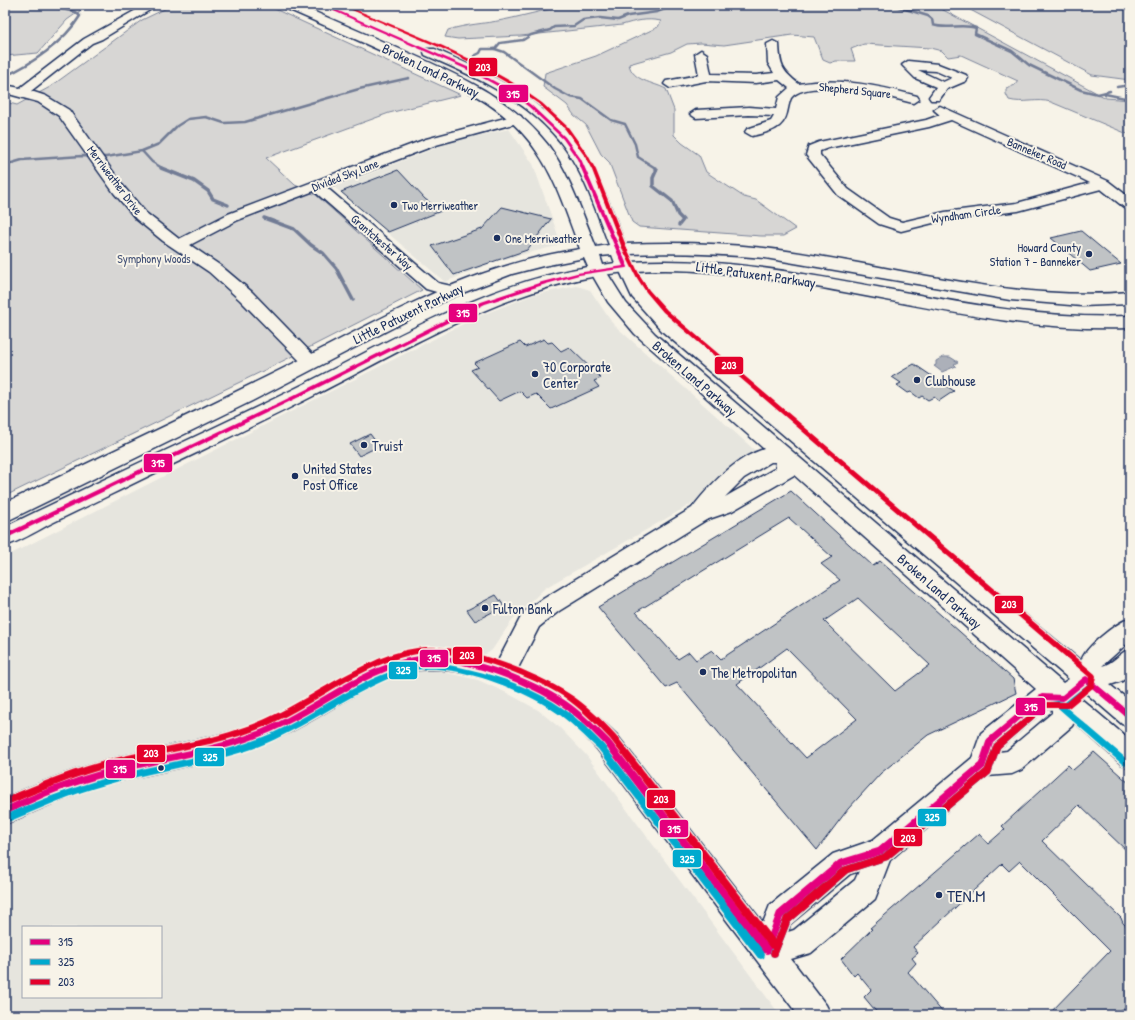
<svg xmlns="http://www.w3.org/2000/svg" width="1135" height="1020" viewBox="0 0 1135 1020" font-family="'Patrick Hand',sans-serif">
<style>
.built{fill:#e6e5de;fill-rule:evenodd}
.green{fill:#d7d6d4;stroke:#798299}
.water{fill:#acb0b9;stroke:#727c95}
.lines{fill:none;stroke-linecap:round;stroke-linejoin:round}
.stream-far1{stroke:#727c95;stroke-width:2.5}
.stream{stroke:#727c95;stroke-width:3.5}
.building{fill:#c0c3c5;stroke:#1b2f5e;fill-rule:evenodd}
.minor-casing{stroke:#1b2f5e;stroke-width:3}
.major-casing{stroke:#1b2f5e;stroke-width:3}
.minor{fill:#f7f3e8;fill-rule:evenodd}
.major{fill:#f7f3e8;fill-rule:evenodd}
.bus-1-casing{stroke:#f7f3e8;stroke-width:3}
.bus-2-casing{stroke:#f7f3e8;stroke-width:3}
.bus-3-casing{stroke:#f7f3e8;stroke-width:3}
.bus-1{fill:#e5007d;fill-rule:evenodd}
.bus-2{fill:#00a9ce;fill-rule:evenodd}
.bus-3{fill:#e4002b;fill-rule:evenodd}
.poi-dot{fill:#1b2f5e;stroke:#f7f3e8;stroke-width:1.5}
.labels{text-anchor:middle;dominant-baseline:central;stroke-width:4;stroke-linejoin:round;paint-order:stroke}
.far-street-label{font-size:12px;fill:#1b2f5e;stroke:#f7f3e8}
.far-poi-label{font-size:12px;fill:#1b2f5e;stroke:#f7f3e8;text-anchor:start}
.far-park-label{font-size:12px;fill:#415076;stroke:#f7f3e8}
.street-label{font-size:14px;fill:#1b2f5e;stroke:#f7f3e8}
.poi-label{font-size:14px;fill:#1b2f5e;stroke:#f7f3e8;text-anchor:start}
.near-poi-label{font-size:17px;fill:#1b2f5e;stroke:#f7f3e8;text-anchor:start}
.line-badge{stroke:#f7f3e8;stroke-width:1.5}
.badge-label{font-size:11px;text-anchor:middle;font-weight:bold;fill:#fff}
</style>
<rect width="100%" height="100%" fill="#f7f3e8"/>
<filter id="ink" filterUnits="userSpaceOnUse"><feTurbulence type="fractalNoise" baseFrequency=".025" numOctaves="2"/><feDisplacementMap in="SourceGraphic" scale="8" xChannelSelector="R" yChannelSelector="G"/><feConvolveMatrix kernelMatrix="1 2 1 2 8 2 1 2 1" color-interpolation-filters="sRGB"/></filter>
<g filter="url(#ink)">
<g class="built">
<polygon points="509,129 533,164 560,241 556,246 497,261 445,282 334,187 454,141"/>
<polygon points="577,286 590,290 613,324 759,454 700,499 545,588 513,619 492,650 488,653 481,656 446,647 427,646 389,654 369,663 286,710 255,724 223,734 82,768 29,788 5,800 5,557 479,316 533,295"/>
<path d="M430,669L478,680L507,693L538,710L560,728L586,755L780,1015H5V823L53,802L107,785L253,748L283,736L370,686L414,672ZM23,927H161V997H23Z"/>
</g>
<g class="green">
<polygon points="5,5 103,5 84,8 67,20 38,53 5,56"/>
<polygon points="173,5 266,5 461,95 389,113 266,158 295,185 316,195 422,290 271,367 5,496 5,102 17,105 50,87 142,20"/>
<path d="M578,5H934L1106,98L1130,100V135L1051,102C1037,98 1023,104 1009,100L1006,94V89L1015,85L1018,81L961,55L948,57L942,51L930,48L864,44L851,49L855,61H836L830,63L823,60L814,37L792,35L724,45L701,43L687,44L671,52L629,64C632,81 653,82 666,89L674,110V135L682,143L699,155L706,172L744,197L756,200L796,229L783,236H761L639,227L632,222L609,162L601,154L586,125L574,115L567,105L543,87L545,73L596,56L658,27L661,21C647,18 635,21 622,25L521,36L458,39L445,37L448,30C467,24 483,24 503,20C528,15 553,7 578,5Z"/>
<polygon points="961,5 1130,5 1130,80 1092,75"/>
</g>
<polygon class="water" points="943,357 950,357 958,362 954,364 956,366 942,372 934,366 936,365 936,361"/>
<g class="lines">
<g class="stream-far1">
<path d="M892,5L928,16L932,19L933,25C947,30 962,23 976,28L975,34L1012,51L1029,65L1081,90L1098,94L1110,91"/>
<polyline points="495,49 504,52 555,89 570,97 582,99 611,120 625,124 635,144 638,157 657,169"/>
<polyline points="474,56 480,53 482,49 495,49 500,43 523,40 531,35 550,30 554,27 574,26 583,20 600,18 618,20 628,16 657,12 670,7 689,8 694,5"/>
<path d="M5,76C32,64 64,42 80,16L75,12L58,8L56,6L58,5"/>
<polyline points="1117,87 1130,85"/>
<polyline points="1105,94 1125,98 1130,101"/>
<polyline points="142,151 152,162 164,169"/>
<polyline points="5,165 22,160 82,156 106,157 142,151 159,144 177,126 188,119 206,117 224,123 245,122 359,89 409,78"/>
</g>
<g class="stream">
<polyline points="161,168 194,181 208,191 213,199 228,205"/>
<polyline points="655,168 657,169 653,178 653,186 672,201 678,215 683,220 679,225"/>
<polyline points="264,218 294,229 311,245 323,253 336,268 353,300"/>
</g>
</g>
<g class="building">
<polygon points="398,170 425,199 441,211 388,232 341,192"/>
<polygon points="502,207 551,219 527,250 454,275 432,246 482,229"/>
<polygon points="1081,231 1105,251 1121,264 1090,271 1051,238"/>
<polygon points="544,339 548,343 552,342 561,351 569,347 601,378 594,381 599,387 551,409 536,394 527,398 520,391 499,401 471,370 478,367 474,363 520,342 525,347"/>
<polygon points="914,364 954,391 939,401 934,397 928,400 922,396 919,398 911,392 908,393 897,385 901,383 892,377"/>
<polygon points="370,434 379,446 359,456 350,444"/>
<path d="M791,491L873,566L880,561L1013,679L1016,693L928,735L881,773L848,809L817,850L677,683L666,688L598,607ZM789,518L832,557L821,564L840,580L721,659L712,650L696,660L689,652L678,659L636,612ZM858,598L930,665L895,691L824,621ZM787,648L857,719L806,758L737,684Z"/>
<polygon points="496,595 504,606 475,621 467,610"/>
<polygon points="1094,752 1130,784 1130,854 1079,805 1042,841 1121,918 1123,923 1130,930 1130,1007 1121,1010 1125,1015 1048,1015 1110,951 1020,861 1009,871 1002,864 913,947 918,953 912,958 916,963 908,972 945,1015 879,1015 864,997 871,990 857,973 854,976 841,959 872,929 870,928 979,834 988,844 1005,829 1002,826 1068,765 1073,770"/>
</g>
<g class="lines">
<defs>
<g id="minor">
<polygon points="145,5 158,5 102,39 92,43 31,91 46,96 69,110 124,187 146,213 179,239 228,214 426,139 516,115 521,116 522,119 521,122 436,145 326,187 438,283 456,287 458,291 456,295 450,296 426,289 314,191 238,220 190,245 221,266 252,292 320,362 317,366 311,368 305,366 240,300 209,272 163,241 136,219 114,193 59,116 38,102 5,93 5,85 20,88 84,39"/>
<path d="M773,41L779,44C780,66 782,71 799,84C839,77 880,86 917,96L919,99L913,103C890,97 808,76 791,98C789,102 788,109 787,113C783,130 768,132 752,136L745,132L747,129L771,121L774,116L749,115L696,118L690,114L696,110L749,107L776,109L779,97L789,88L779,80L756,83L706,81L670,88L664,84L666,81L699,75L695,54L701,50L707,54L711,74L756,75L774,73L768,63L767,44Z"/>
<path d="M908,61L938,64L966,75L968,78L966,81L947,89L939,100H931L929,97L936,87L915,78L902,65ZM918,70L936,71L952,78L943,82Z"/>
<path d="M940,106L1108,181L1130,198V209L1125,208L1101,189L1018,211L945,220L901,231L879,224L838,195L806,155L809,146L819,142L926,120L940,115L934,110ZM951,120L1082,179L1090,183L1017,203L945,212L902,222L889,218L848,189L820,155V151L828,148L929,127Z"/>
<path d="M626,262L632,264L645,291L675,324L1081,661C1086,646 1115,624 1130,618V641L1102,666C1113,664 1119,653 1130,649V674L1122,681L1110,685L1130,701V727L1122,724L1086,693L1080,698L1130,740V768L1121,764L1074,722L1072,726L1021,770L1012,774L987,776L890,860L875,899L811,953L791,959L826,1005L831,1015H798L598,750C584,735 570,720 553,709C511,682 440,657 392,676C360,689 331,710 301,726C284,736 266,743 247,749C199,766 148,773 99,786C66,796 36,811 5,824V798C41,782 77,768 116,758C163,746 211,740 257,724C312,704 356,660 415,650C442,645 471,654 497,663L523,613L543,599L692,508C710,485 735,458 764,449L635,334L608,302L590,271L592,268H604L626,303L655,334L1063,683L1069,679L663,332L632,297L618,267L620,264ZM771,462H776V468L725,497L744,478ZM794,475L1036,689L981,733L972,758L873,840L833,854L770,905L763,923L616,734C583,702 560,686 517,670L539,627L559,611L706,520L732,511ZM1046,708H1052V713L1007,751L999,752L1000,748ZM859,871L855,880L794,930L788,932L790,924L850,874Z"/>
</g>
<path id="major" d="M283,5H299C333,20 368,35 402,50C456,74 511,97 548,145C570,175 582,213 596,247L609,245C598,216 588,185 572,159C540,105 480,79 425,55L424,52L425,49H435C493,75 551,102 586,158C603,184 614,215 625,244C671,242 718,243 764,248C886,262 1006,303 1130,292V304L1082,306L1010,300L765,258C719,254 674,252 628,254L631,262C800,252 962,323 1130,316V328C1018,332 908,302 799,284C742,275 684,266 626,272C514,283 415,344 317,394C249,429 180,460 112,494C91,504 69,515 48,525C34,533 20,541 5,546V527C100,480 197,437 292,390C384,345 486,282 588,267L584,258L543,266L512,274L452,297L252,401L5,522V503C97,458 190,415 282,369C383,319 466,266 580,249C567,216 557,181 537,152C504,101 443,78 390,55C355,39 320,23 285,8ZM612,255L615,263L603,265L600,256Z"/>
</defs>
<use href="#minor" class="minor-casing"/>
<use href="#major" class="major-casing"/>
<use href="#minor" class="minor"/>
<use href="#major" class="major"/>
<defs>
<g id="bus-1">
<polygon points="320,5 325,5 472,69 512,91 531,105 565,137 581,159 628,267 626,268 579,275 546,284 485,304 297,398 5,539 5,534 293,396 481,302 542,282 577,273 623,266 577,159 563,139 529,107 510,93 470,71"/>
<path d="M430,655C475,658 528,676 566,701C582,712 596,726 610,740L766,942L777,912L839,860L878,848L979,763L987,739L1040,695L1042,694L1062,695L1084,677L1086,676L1088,677L1130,712V719L1127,718L1086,683L1065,700L1063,701L1043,700L993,743L985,768L883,854L844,866L783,918L770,953L767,954L764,953L604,744C591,731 577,716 560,705C528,684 467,660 428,661C414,661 400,665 387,671C354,684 325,705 294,721C279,729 263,736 246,742C204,756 159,762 116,774C92,780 69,787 47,796C33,802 19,809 5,815V807C46,788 87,773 130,763C179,751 231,745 276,723C325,699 374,658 430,655Z"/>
</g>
<g id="bus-2">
<path d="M429,663C473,666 532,685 567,711C580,721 592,733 604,745L764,952L765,955L764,958L761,959L758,958L598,749C586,738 574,725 560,715C529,692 463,666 424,669C409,670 394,676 381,682C335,703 294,735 246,751C200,765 151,772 105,785C71,794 40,809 8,822L5,820V815C47,797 89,781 133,771C182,759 233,752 279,730C325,708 377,666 429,663Z"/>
<polygon points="1091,682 1093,683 1094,685 1093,687 1067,708 1128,760 1129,762 1128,764 1125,766 1122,764 1058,708 1046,708 1000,748 991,774 888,860 848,873 790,923 777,956 774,957 771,956 770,953 784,917 843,867 883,854 985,769 994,744 1043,703 1058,701 1065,702 1089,683"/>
</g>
<path id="bus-3" d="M340,5H345L443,46L478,63L512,82L542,103L568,127L588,155L596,170L627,248L641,278L649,290L667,310L1095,674L1096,676L1094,687L1070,707L1068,708H1046L1000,748L991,774L888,860L848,873L790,923L777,956L774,957L771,956L770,953L772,949L770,948L610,739C596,724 581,709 564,697C531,676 466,651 426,653C409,654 391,660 375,667C330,687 290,720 243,735C201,748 156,754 114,766C76,776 41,791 5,806V798C41,782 77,768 115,758C158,747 203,742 245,727C290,712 328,681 372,662C389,654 408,648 427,647C467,645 534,671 568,693C586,704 601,719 616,735L775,940L784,917L843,867L883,854L985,769L994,744L1043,703L1045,702H1067L1089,683V677L663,312L646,292L637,278L622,248L592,170L584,155L565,129L540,105L509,84L476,65L441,48Z"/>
</defs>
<use href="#bus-1" class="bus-1-casing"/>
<use href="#bus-2" class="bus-2-casing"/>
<use href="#bus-3" class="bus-3-casing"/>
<use href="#bus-1" class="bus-1"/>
<use href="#bus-2" class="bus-2"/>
<use href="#bus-3" class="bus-3"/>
</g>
</g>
<g class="poi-dot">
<circle cx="394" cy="205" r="4"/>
<circle cx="497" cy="238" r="4"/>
<circle cx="1089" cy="254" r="4"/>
<circle cx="535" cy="374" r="4"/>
<circle cx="917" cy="380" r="4"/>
<circle cx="364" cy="445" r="4"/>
<circle cx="295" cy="476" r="4"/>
<circle cx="485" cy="608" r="4"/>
<circle cx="703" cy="672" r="4"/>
<circle cx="161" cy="768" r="3.5"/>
<circle cx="939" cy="895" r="4"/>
</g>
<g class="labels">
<g class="far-street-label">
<text transform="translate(855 90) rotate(6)">Shepherd Square</text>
<text transform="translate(1037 153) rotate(23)">Banneker Road</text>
<text transform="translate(345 175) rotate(-21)">Divided Sky Lane</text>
<text transform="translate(115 180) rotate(53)">Merriweather Drive</text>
<text transform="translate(966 214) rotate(-8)">Wyndham Circle</text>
<text transform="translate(382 242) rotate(41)">Grantchester Way</text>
</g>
<g class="far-poi-label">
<text x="402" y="205">Two Merriweather</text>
<text x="505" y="238">One Merriweather</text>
<text x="1081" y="247" text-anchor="end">Howard County<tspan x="1081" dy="14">Station 7 - Banneker</tspan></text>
</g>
<g class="far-park-label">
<text x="154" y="258">Symphony Woods</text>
</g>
<g class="street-label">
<text transform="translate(431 70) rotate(26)">Broken Land Parkway</text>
<text transform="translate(756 274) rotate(8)">Little Patuxent Parkway</text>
<text transform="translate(408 313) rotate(-26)">Little Patuxent Parkway</text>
<text transform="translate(695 378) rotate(41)">Broken Land Parkway</text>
<text transform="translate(940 591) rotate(41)">Broken Land Parkway</text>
</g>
<g class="poi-label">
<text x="543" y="366">70 Corporate<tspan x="543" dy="16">Center</tspan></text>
<text x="925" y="380">Clubhouse</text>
<text x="372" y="445">Truist</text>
<text x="303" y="468">United States<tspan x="303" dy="16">Post Office</tspan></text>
<text x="493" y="608">Fulton Bank</text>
<text x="711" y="672">The Metropolitan</text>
</g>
<g class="near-poi-label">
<text x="947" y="895">TEN.M</text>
</g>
</g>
<g class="line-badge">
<rect x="468" y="57" width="30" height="20" rx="4" fill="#e4002b"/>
<rect x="498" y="84" width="31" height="19" rx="4" fill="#e5007d"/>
<rect x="448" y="303" width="30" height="20" rx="4" fill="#e5007d"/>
<rect x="714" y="356" width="30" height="19" rx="4" fill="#e4002b"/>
<rect x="143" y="453" width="30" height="20" rx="4" fill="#e5007d"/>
<rect x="994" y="595" width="30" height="19" rx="4" fill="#e4002b"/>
<rect x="452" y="646" width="31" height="19" rx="4" fill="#e4002b"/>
<rect x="419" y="649" width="30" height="19" rx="4" fill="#e5007d"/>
<rect x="388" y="661" width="30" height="19" rx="4" fill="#00a9ce"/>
<rect x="1015" y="697" width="31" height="19" rx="4" fill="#e5007d"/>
<rect x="136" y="744" width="30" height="19" rx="4" fill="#e4002b"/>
<rect x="194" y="747" width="31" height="20" rx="4" fill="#00a9ce"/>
<rect x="105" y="759" width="31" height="20" rx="4" fill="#e5007d"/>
<rect x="646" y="789" width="30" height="20" rx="4" fill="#e4002b"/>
<rect x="917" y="808" width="30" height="19" rx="4" fill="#00a9ce"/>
<rect x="659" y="819" width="30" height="19" rx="4" fill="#e5007d"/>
<rect x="893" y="828" width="30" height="19" rx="4" fill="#e4002b"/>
<rect x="672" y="849" width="30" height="19" rx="4" fill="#00a9ce"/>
</g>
<g class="badge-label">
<text x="483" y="71">203</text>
<text x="513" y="98">315</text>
<text x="463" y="317">315</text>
<text x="729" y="369">203</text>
<text x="158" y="467">315</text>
<text x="1009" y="608">203</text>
<text x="467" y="659">203</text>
<text x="434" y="662">315</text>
<text x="403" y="674">325</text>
<text x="1031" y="711">315</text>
<text x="151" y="757">203</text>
<text x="210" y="761">325</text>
<text x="120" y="773">315</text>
<text x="661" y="803">203</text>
<text x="932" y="821">325</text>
<text x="674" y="833">315</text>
<text x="908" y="842">203</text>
<text x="687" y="863">325</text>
</g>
<rect width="1135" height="1020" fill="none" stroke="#f7f3e8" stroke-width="20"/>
<rect x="10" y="10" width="1115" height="1000" fill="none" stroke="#1b2f5e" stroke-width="1.5" filter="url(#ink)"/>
<rect x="22" y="926" width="140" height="72" fill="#f7f3e8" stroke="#9fa5b1"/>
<rect x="30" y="939" width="20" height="6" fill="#e5007d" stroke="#9fa5b1"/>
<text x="58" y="946" font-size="12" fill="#1b2f5e">315</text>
<rect x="30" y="959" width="20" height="6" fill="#00a9ce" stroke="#9fa5b1"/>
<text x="58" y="966" font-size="12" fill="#1b2f5e">325</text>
<rect x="30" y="979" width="20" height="6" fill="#e4002b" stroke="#9fa5b1"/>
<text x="58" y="986" font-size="12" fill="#1b2f5e">203</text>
</svg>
